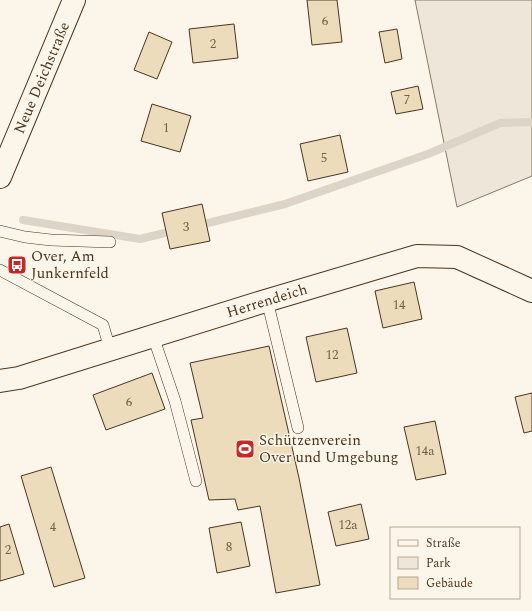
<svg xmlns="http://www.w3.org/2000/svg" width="532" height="611" viewBox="0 0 532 611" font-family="Spectral,serif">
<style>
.green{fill:#ede6d9;stroke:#887966}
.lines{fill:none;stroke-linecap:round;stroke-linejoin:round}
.stream{stroke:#dcd4c6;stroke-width:8}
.building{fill:#ecdcbc;stroke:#4a3520}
.service-casing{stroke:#4a3520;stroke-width:12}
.minor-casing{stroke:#4a3520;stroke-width:24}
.tertiary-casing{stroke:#4a3520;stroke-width:24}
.service{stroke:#fbf6e9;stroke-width:11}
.minor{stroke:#fbf6e9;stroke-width:22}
.tertiary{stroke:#fbf6e9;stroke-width:22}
.labels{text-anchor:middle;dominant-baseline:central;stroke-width:3;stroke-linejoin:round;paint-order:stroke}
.number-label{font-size:13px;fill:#725f47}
.street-label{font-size:15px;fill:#4a3520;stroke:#fbf6e9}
.poi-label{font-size:15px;fill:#4a3520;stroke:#fbf6e9;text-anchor:start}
</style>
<rect width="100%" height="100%" fill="#fbf6e9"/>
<polygon class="green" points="415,0 532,0 532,176 457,207"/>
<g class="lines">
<g class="stream">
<polyline points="23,220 140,239 177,230"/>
<polyline points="196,226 285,204 428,154 500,123 532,122"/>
</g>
</g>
<g class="building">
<polygon points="307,0 337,0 342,42 312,45"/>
<polygon points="234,24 238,58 193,63 189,29"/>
<polygon points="397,29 402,59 385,63 379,32"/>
<polygon points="149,32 172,42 157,79 134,70"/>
<polygon points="418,86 423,109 396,114 391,92"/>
<polygon points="152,104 191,116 180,152 141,141"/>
<polygon points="340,135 348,172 308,181 300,144"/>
<polygon points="202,204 210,241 170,249 162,213"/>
<polygon points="414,282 422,319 383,328 375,291"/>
<polygon points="347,328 357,373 316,382 306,337"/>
<polygon points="269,346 299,478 320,585 276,593 260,506 238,510 235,499 209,500 191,420 203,418 190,363"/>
<polygon points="152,373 165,409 106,430 93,395"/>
<polygon points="532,393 532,431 524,433 515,397"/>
<polygon points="435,421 446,474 416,480 404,427"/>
<polygon points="51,467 85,578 54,587 21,476"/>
<polygon points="361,504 369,539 336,546 328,512"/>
<polygon points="241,522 250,566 217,573 209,528"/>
<polygon points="9,524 24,574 0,581 0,527"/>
</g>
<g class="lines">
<defs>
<g id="service">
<polyline points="0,231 25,237 51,240 110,242"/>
<polyline points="0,270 103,325 110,349"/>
<polyline points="267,300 298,428"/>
<polyline points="153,336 175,401 196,481"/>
</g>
<polyline id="minor" points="0,381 19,378 262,302 417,256 457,257 532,291"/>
<polyline id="tertiary" points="0,177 74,0"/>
</defs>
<use href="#service" class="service-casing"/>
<use href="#minor" class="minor-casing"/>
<use href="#tertiary" class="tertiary-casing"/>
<use href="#service" class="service"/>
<use href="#minor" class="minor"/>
<use href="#tertiary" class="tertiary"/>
</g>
<defs>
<symbol id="bus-square" viewBox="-11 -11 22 22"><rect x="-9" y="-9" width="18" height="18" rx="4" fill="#c62828" stroke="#fbf6e9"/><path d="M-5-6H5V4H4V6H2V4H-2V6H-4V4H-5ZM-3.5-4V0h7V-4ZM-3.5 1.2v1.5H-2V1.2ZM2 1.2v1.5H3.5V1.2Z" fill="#fff"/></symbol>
<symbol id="stadium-square" viewBox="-11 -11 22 22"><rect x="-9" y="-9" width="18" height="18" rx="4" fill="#c62828" stroke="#fbf6e9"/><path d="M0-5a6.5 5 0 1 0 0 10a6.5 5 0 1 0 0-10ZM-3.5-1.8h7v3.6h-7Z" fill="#fff"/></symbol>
</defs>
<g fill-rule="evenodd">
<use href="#bus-square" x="6" y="254" width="22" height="22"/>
<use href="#stadium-square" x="234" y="438" width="22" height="22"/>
</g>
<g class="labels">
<g class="number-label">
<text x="325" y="21">6</text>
<text x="213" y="44">2</text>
<text x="407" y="100">7</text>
<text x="166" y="128">1</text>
<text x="324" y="158">5</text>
<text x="186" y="227">3</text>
<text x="399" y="305">14</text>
<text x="332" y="355">12</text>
<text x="129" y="402">6</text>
<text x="425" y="451">14a</text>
<text x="348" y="525">12a</text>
<text x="53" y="527">4</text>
<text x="229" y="547">8</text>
<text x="8" y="550">2</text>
</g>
<g class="street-label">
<text transform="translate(42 78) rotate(-67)">Neue Deichstraße</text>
<text transform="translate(267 301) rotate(-17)">Herrendeich</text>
</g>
<g class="poi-label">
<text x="31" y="256">Over, Am<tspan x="31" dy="17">Junkernfeld</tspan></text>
<text x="259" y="440">Schützenverein<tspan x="259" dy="17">Over und Umgebung</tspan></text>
</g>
</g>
<rect x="390" y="527" width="130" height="72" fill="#fbf6e9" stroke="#b4a999"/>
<rect x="398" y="540" width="20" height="6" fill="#fbf6e9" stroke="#b4a999"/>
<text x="426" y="547" font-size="12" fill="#4a3520">Straße</text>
<rect x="398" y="557" width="20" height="12" fill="#ede6d9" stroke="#b4a999"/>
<text x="426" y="567" font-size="12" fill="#4a3520">Park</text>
<rect x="398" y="577" width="20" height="12" fill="#ecdcbc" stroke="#b4a999"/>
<text x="426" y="587" font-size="12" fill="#4a3520">Gebäude</text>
</svg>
